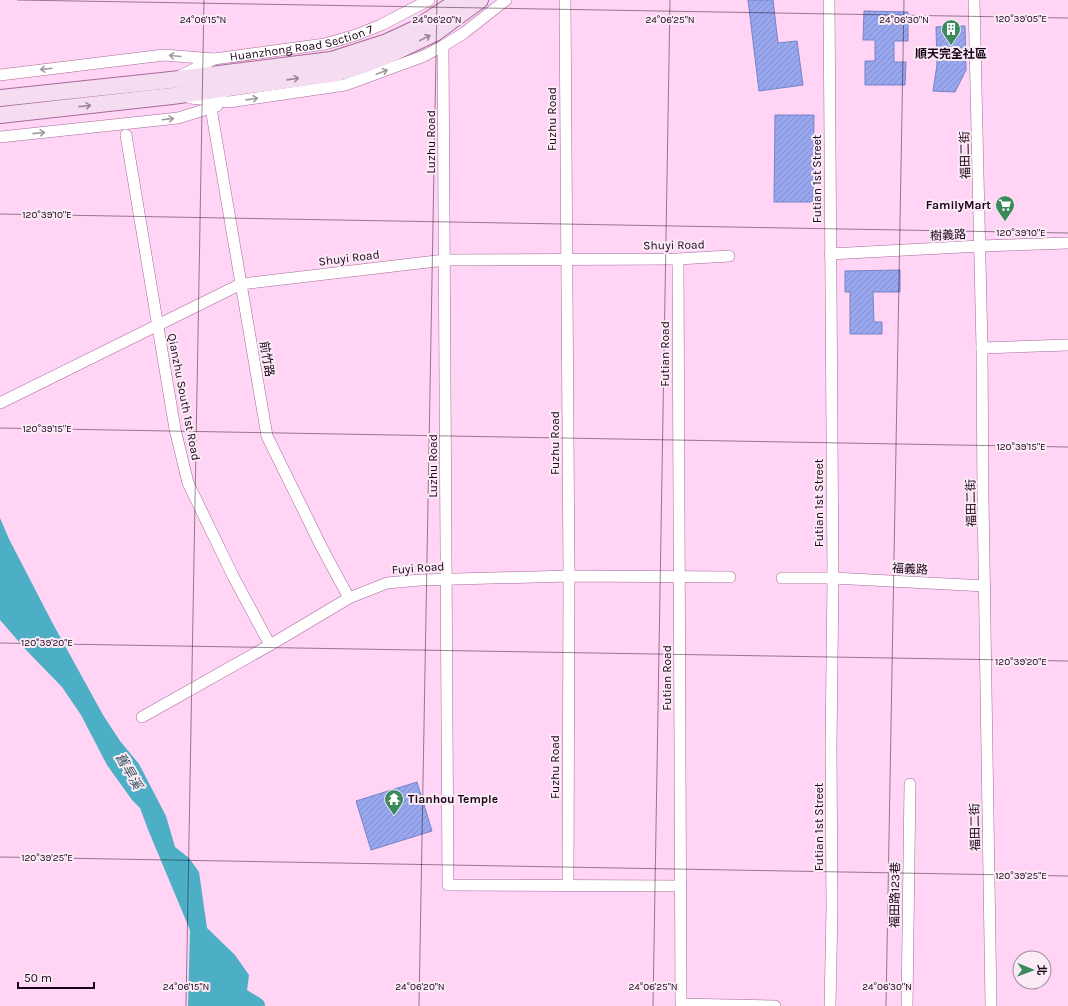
<svg xmlns="http://www.w3.org/2000/svg" width="1068" height="1006" viewBox="0 0 1068 1006" font-family="Karla,'Noto Sans TC',sans-serif">
<style>
.water{fill:#4dafc5}
.lines{fill:none;stroke-linecap:round;stroke-linejoin:round}
.river{stroke:#4dafc5;stroke-width:18}
.building{fill:url(#building-hatch);stroke:#7683c8}
.street-casing{stroke:#a8689a;stroke-width:12}
.secondary-casing{stroke:#a8689a;stroke-width:18}
.street{stroke:#fff;stroke-width:11}
.secondary{stroke:#f5dcf0;stroke-width:16}
.oneway{stroke:#9d8598}
.oneway2{stroke:#a39aa1}
.ticks{fill:none;stroke:#190315;stroke-width:1;stroke-opacity:0.45}
.labels{text-anchor:middle;dominant-baseline:central;stroke-width:4;stroke-linejoin:round;paint-order:stroke}
.street-label{font-size:12px;fill:#190315;stroke:#faebf6}
.poi-label{font-size:12px;font-weight:bold;fill:#190315;stroke:#faebf6}
.water-label{font-size:13px;font-style:italic;fill:#304f56;stroke:#faebf6}
.ticks-label{font-size:10px;text-anchor:middle;fill:#190315;stroke:#faebf6;stroke-width:4;stroke-linejoin:round;paint-order:stroke}
</style>
<defs>
<pattern id="building-hatch" width="6" height="6" patternUnits="userSpaceOnUse"><rect width="6" height="6" fill="#98a7ee"/><path d="M-1 1l2-2M0 6l6-6M5 7l2-2" fill="none" stroke="#828ecb"/></pattern>
</defs>
<rect width="100%" height="100%" fill="#ffd4f4"/>
<polygon class="water" points="0,518 9,539 53,624 103,715 120,741 139,764 166,816 175,847 189,858 199,872 207,928 235,955 249,975 245,1006 188,1006 190,930 149,832 140,808 132,800 107,765 81,715 62,687 27,651 0,620"/>
<g class="lines">
<polyline class="river" points="226,988 256,1006"/>
</g>
<g class="building">
<polygon points="748,0 773,0 778,43 797,41 803,85 759,91"/>
<polygon points="864,11 908,12 908,41 894,41 894,62 906,62 905,85 865,85 865,61 875,61 875,40 863,40"/>
<polygon points="946,26 965,26 966,70 955,92 933,91 937,65 936,27"/>
<polygon points="775,115 814,115 813,202 774,202"/>
<polygon points="900,270 900,292 873,292 874,322 882,322 882,334 850,334 850,292 845,292 845,271"/>
<polygon points="417,782 432,831 371,850 356,801"/>
</g>
<g class="lines">
<defs>
<g id="street">
<polyline points="565,0 569,576 568,886"/>
<polyline points="829,0 833,578 831,746 832,909 830,1006"/>
<polyline points="974,0 982,348 983,498 991,1006"/>
<polyline points="443,46 448,885 681,886"/>
<polyline points="0,75 164,55 214,59"/>
<path id="s1" d="M180,76L214,59L325,44L356,35L381,25L429,0"/>
<polyline points="190,98 229,102 345,85 424,56 443,46 464,33 506,0"/>
<polyline points="211,108 267,436 322,548 349,598"/>
<polyline points="126,135 175,429 188,483 233,576 270,645"/>
<polyline points="0,137 178,118 217,106"/>
<polyline points="830,254 980,246 1068,243"/>
<polyline points="678,259 681,1004 775,1006"/>
<polyline points="982,348 1068,345"/>
<polyline points="0,403 241,284 445,260 678,259 729,256"/>
<polyline points="782,578 833,578 985,586"/>
<polyline points="142,717 270,645 349,598 387,583 420,580 569,576 730,577"/>
<polyline points="907,1006 910,784"/>
</g>
<g id="secondary">
<polyline points="0,98 171,80 331,60 387,42 415,29 459,0"/>
<polyline points="0,115 172,96 337,73 366,64 395,52 435,33 480,0"/>
</g>
</defs>
<use href="#street" class="street-casing"/>
<use href="#secondary" class="secondary-casing"/>
<use href="#street" class="street"/>
<use href="#secondary" class="secondary"/>
</g>
<defs><path id="oneway-shaft" d="M-6 0H5M1.5-3L5.5 0L1.5 3" fill="none" stroke-width="1.6" stroke-linecap="round" stroke-linejoin="round"/></defs>
<g class="oneway">
<use href="#oneway-shaft" transform="translate(425 38) rotate(-26)"/>
<use href="#oneway-shaft" transform="translate(293 79) rotate(-8)"/>
<use href="#oneway-shaft" transform="translate(85 106) rotate(-6)"/>
</g>
<g class="oneway2">
<use href="#oneway-shaft" transform="translate(175 56) rotate(-175)"/>
<use href="#oneway-shaft" transform="translate(46 69) rotate(173)"/>
<use href="#oneway-shaft" transform="translate(382 72) rotate(-21)"/>
<use href="#oneway-shaft" transform="translate(252 99) rotate(-8)"/>
<use href="#oneway-shaft" transform="translate(168 119) rotate(-7)"/>
<use href="#oneway-shaft" transform="translate(39 133) rotate(-6)"/>
</g>
<path class="ticks" d="M17,0L1068,18M0,214L1068,233M0,428L1068,447M0,643L1068,661M0,857L1068,876M186,1006L204,0M419,1006L437,0M653,1006L670,0M886,1006L904,0"/>
<defs>
<symbol id="building-pin" viewBox="-11 -11 22 30"><path d="M0 17L-7.5 6A9.5 9.5 0 1 1 7.5 6Z" fill="#3a8a5b" stroke="#faebf6"/><path d="M-4-6H4V6H1V3H-1V6H-4ZM-2.5-4.3h1.7v1.8h-1.7ZM.8-4.3h1.7v1.8H.8ZM-2.5-1h1.7V.8h-1.7ZM.8-1h1.7V.8H.8Z" fill="#fff"/></symbol>
<symbol id="supermarket-pin" viewBox="-11 -11 22 30"><path d="M0 17L-7.5 6A9.5 9.5 0 1 1 7.5 6Z" fill="#3a8a5b" stroke="#faebf6"/><path d="M-6-5.5h2.5l.6 2H6L4.5 2H-2.5L-4.4-4H-6ZM-1.5 3.2a1.3 1.3 0 1 0 .1 0ZM3 3.2a1.3 1.3 0 1 0 .1 0Z" fill="#fff"/></symbol>
<symbol id="temple-pin" viewBox="-11 -11 22 30"><path d="M0 17L-7.5 6A9.5 9.5 0 1 1 7.5 6Z" fill="#3a8a5b" stroke="#faebf6"/><path d="M0-6L5-2H3V0L6.5 2.5H4V6H1.5V3h-3V6H-4V2.5H-6.5L-3 0V-2H-5Z" fill="#fff"/></symbol>
</defs>
<g fill-rule="evenodd">
<use href="#building-pin" x="940" y="18" width="22" height="30"/>
<use href="#supermarket-pin" x="994" y="194" width="22" height="30"/>
<use href="#temple-pin" x="383" y="788" width="22" height="30"/>
</g>
<g class="labels">
<g class="street-label">
<text stroke="none"><textPath href="#s1" startOffset="127">Huanzhong Road Section 7</textPath></text>
<text transform="translate(552 119) rotate(-90)">Fuzhu Road</text>
<text transform="translate(431 142) rotate(-90)">Luzhu Road</text>
<text transform="translate(965 155) rotate(-91)">福田二街</text>
<text transform="translate(817 179) rotate(-90)">Futian 1st Street</text>
<text transform="translate(948 235) rotate(-3)">樹義路</text>
<text transform="translate(674 245) rotate(-1)">Shuyi Road</text>
<text transform="translate(349 258) rotate(-7)">Shuyi Road</text>
<text transform="translate(665 354) rotate(-90)">Futian Road</text>
<text transform="translate(267 359) rotate(80)">前竹路</text>
<text transform="translate(184 397) rotate(79)">Qianzhu South 1st Road</text>
<text transform="translate(555 443) rotate(-90)">Fuzhu Road</text>
<text transform="translate(433 466) rotate(-90)">Luzhu Road</text>
<text transform="translate(819 503) rotate(-90)">Futian 1st Street</text>
<text transform="translate(971 503) rotate(-91)">福田二街</text>
<text transform="translate(418 568) rotate(-4)">Fuyi Road</text>
<text transform="translate(910 569) rotate(3)">福義路</text>
<text transform="translate(667 678) rotate(-90)">Futian Road</text>
<text transform="translate(555 767) rotate(-90)">Fuzhu Road</text>
<text transform="translate(819 827) rotate(-90)">Futian 1st Street</text>
<text transform="translate(975 827) rotate(-91)">福田二街</text>
<text transform="translate(895 895) rotate(-89)">福田路123巷</text>
</g>
<g class="poi-label">
<text x="951" y="54">順天完全社區</text>
<text x="991" y="205" text-anchor="end">FamilyMart</text>
<text x="408" y="799" text-anchor="start">Tianhou Temple</text>
</g>
<g class="water-label">
<text transform="translate(129 771) rotate(60)">舊旱溪</text>
</g>
</g>
<g class="ticks-label">
<text x="1021" y="22">120°39'05"E</text>
<text x="203" y="23">24°06'15"N</text>
<text x="437" y="23">24°06'20"N</text>
<text x="670" y="23">24°06'25"N</text>
<text x="904" y="23">24°06'30"N</text>
<text x="47" y="218">120°39'10"E</text>
<text x="1021" y="236">120°39'10"E</text>
<text x="47" y="432">120°39'15"E</text>
<text x="1021" y="450">120°39'15"E</text>
<text x="47" y="646">120°39'20"E</text>
<text x="1021" y="665">120°39'20"E</text>
<text x="47" y="861">120°39'25"E</text>
<text x="1021" y="879">120°39'25"E</text>
<text x="186" y="990">24°06'15"N</text>
<text x="420" y="990">24°06'20"N</text>
<text x="653" y="990">24°06'25"N</text>
<text x="887" y="990">24°06'30"N</text>
</g>
<g transform="translate(1032 970) rotate(91)"><circle r="19" fill="#faebf6" stroke="#a08e9c"/>
<path d="M0-3L7 15L0 10L-7 15Z" fill="#3a8a5b"/>
<text y="-6" font-size="11" font-weight="bold" text-anchor="middle" fill="#190315">北</text>
</g>
<path d="M18 982v6h76v-6" fill="none" stroke="#190315" stroke-width="2"/>
<text x="24" y="982" font-size="12" fill="#190315" stroke="#faebf6" stroke-width="3" paint-order="stroke">50 m</text>
</svg>
